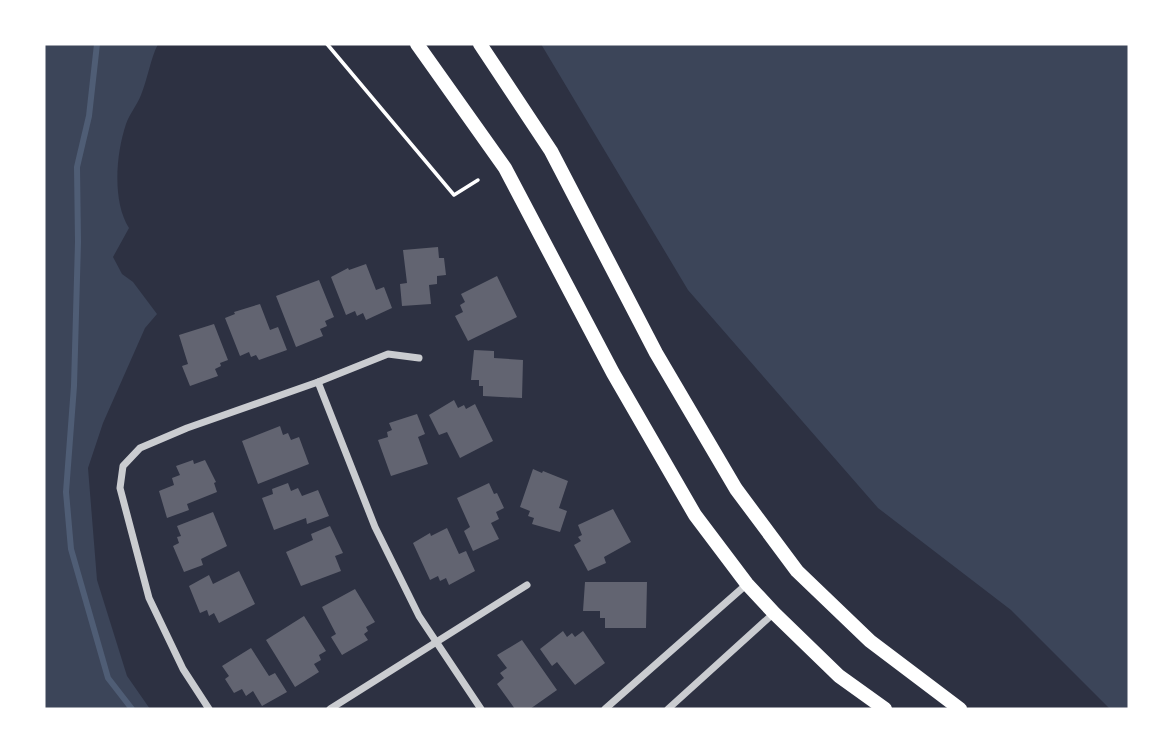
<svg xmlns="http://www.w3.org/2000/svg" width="1173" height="753" viewBox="0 0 1173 753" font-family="Rubik,sans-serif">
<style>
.green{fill:#3c4559}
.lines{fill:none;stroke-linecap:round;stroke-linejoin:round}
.stream{stroke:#4f5d75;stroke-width:6}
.building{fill:#626471}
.path{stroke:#fff;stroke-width:3.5}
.minor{stroke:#caccd0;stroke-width:7}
.secondary{stroke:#fff;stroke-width:14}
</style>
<rect width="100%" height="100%" fill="#2d3142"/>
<g class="green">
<path d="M44,44H158C150,60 148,78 141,95C137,105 130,113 126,124C116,154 112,201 129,228L113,257L122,274L133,282L157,314L145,328L103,423L88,468L97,580L127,676L150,709H44Z"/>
<polygon points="541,44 1129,44 1129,709 1110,709 1011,610 878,508 688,290"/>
</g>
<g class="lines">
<polyline class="stream" points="97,44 89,116 77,167 78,242 74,386 66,492 71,549 108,678 132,709"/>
</g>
<g class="building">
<polygon points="438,247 439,258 444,258 446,275 437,276 437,284 429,285 431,304 402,306 400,284 407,283 403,250"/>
<polygon points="366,264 376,290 384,287 392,308 366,320 363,313 357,316 355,311 346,315 331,277 348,268 349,270"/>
<polygon points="497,276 517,317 468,341 455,316 463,312 460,305 465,302 461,294"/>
<polygon points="319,280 334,317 325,321 327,326 320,329 323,336 296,347 276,296"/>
<polygon points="260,304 270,330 278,327 287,350 259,360 256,355 251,357 249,352 240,356 225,318 235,314 234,312"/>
<polygon points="214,324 228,360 220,363 221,366 215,369 218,376 190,386 182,366 188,364 179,335"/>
<polygon points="474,350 494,351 494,358 523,360 522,398 483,396 483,386 479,386 479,380 471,380"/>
<polygon points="454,400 458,408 464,405 466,409 475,404 493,441 460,458 447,432 439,435 429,415"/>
<polygon points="417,414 425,434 418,437 428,464 391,476 378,440 388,437 387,432 392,430 389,423"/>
<polygon points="280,426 283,435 288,433 291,440 299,437 309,464 258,484 242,441"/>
<polygon points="193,460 194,464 205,460 216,482 214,483 217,492 187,504 189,510 167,518 159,491 174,485 172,478 180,475 176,466"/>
<polygon points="533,469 542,473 543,471 568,481 559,508 567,511 560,532 532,524 534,518 528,516 530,511 520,507"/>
<polygon points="288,483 291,491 298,488 302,496 318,490 329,516 307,524 306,518 274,530 262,498 273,494 272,489"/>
<polygon points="489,483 494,494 497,493 504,508 496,512 499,519 491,523 499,539 473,551 464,531 470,527 457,498"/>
<polygon points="613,509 631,542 604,557 606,563 588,571 574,545 581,541 578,537 582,535 578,525"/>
<polygon points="213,512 227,546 201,559 203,565 184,572 173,546 179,543 177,537 181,536 177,526"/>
<polygon points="330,526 343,553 335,556 341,571 301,586 286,552 313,540 311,534"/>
<polygon points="447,528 459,554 466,551 475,571 449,585 446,578 440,581 438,576 430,580 413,543 430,533 431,536"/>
<polygon points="239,571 255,604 219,623 214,613 209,616 207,610 200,613 189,586 209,575 213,584"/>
<polygon points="585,582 647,582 646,628 605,628 605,618 600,618 600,611 583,611"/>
<polygon points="355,589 375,622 366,627 368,631 364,634 368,640 342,655 331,637 336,634 322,607"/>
<polygon points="304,616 326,651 319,655 321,660 314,664 319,672 295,687 266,640"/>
<polygon points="563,631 567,637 572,633 575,637 583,631 605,663 575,685 557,662 552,666 540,649"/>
<polygon points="522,640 557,690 530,709 515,709 497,684 504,678 500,673 507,668 497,655"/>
<polygon points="251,648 269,676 275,673 287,692 262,706 253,691 246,696 242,689 234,693 225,679 229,676 222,666"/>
</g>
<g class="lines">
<polyline class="path" points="327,44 454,195 478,180"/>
<g class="minor">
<polyline points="318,382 375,527 419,616 481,709"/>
<polyline points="209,709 183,669 149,598 120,488 123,466 140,448 187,428 318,382 388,354 419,358"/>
<polyline points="330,709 527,585"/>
<polyline points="605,709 747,584"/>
<polyline points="668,709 774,613"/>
</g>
<g class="secondary">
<polyline points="417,44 505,168 613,373 695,515 747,584 774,613 839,676 885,709"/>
<polyline points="480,44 551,151 656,353 736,489 797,571 870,641 960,709"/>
</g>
</g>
<rect width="1173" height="753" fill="none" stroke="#ffffff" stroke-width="91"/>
</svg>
